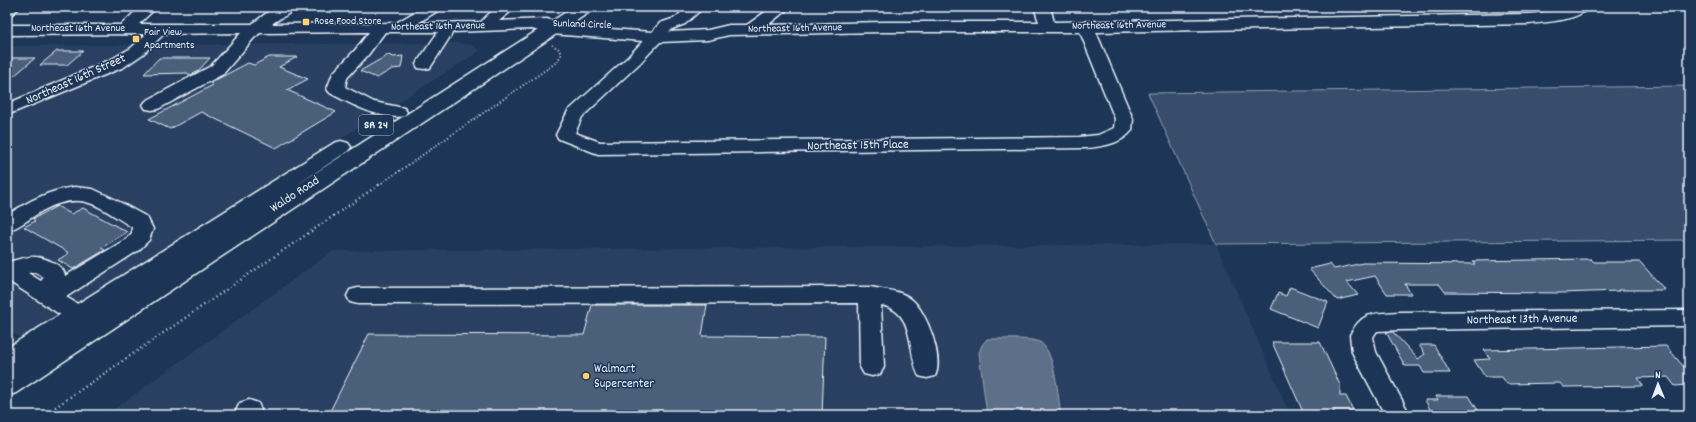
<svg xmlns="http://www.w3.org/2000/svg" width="1696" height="422" viewBox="0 0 1696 422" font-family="Dekko,sans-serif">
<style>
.built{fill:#2a4162}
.green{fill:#374d6c;stroke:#909fb2}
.water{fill:#5d7089;stroke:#95a4b5}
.building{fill:#495e7a;stroke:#e8f1f8}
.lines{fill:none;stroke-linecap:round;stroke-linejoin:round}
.minor-casing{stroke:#e8f1f8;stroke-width:3}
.highway-casing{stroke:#e8f1f8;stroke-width:3}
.path-far1{stroke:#e8f1f8;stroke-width:2;stroke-dasharray:1 2.5;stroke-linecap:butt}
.path{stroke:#e8f1f8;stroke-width:2.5;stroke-dasharray:1 3.5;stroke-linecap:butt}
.minor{fill:#1d3557;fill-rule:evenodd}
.highway{fill:#1d3557;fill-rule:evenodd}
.poi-dot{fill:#ffd166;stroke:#1d3557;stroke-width:1.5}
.labels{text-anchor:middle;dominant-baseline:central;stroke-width:3;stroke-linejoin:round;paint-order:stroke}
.far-poi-label{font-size:11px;fill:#e8f1f8;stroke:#1d3557;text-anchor:start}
.far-street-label{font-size:11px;fill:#e8f1f8;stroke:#1d3557}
.shield{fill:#1d3557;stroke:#abb9c8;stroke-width:1}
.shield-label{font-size:12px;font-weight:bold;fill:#e8f1f8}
.street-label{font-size:13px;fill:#e8f1f8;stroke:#1d3557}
.poi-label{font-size:13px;fill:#e8f1f8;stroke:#1d3557;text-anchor:start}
</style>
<rect width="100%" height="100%" fill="#1d3557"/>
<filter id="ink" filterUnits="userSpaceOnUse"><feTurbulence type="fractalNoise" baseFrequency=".025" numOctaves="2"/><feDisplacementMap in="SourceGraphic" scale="8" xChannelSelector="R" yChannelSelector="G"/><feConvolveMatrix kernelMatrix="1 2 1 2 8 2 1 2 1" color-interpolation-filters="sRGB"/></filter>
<g filter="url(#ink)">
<g class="built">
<polygon points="450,7 542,7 535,12 440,13"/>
<polygon points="458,43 472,45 480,51 22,339 7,329 7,46"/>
<polygon points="1216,244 1290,415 106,415 333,251"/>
</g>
<polygon class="green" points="1689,86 1689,240 1216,244 1148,93"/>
<path class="water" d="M987,339C1000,339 1026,338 1037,341C1055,345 1058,399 1061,415H987L979,353L982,345Z"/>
<g class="building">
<polygon points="57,51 83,51 67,65 40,65"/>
<polygon points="388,55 394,57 403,56 401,68 392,69 377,78 360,71"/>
<polygon points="269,57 297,57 279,67 308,79 287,90 336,112 276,148 201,112 170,129 149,119 213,85 210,83 248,63 254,65"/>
<polygon points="7,58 35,58 7,82"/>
<polygon points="159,58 210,58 198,71 191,75 187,73 144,74"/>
<polygon points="57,206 71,214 83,208 127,232 101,248 105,250 73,269 58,260 69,253 24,227 35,221 33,219"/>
<polygon points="1591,259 1594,262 1640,262 1665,290 1618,290 1619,291 1561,293 1445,292 1439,284 1405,284 1411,294 1387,294 1375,276 1347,282 1358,295 1337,300 1309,269 1330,264 1334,269 1363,263 1475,264 1473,261"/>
<polygon points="1290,287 1328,302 1318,328 1271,309 1278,293 1286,296"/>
<polygon points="592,305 707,305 702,336 825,337 822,415 328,415 369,334 584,335"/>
<polygon points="1386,332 1393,332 1418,359 1425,354 1419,345 1434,345 1450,373 1424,373 1420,366 1405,366"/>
<polygon points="1272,342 1320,342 1340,385 1340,396 1346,396 1353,410 1333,410 1336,415 1313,415 1312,412 1303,412"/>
<polygon points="1666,346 1689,373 1689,385 1675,386 1668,377 1638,378 1643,386 1563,387 1560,383 1507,384 1502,377 1485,377 1474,360 1490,359 1484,350"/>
<polygon points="1436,396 1469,396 1481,415 1433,415 1425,400 1438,400"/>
</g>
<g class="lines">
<defs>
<g id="minor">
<polygon points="7,7 20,7 12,14 7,16"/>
<path d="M140,7H157L139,24H252L268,12L277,7H297C291,14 279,18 272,24L396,23L423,7H442L439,10L418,23L481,22C495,7 496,7 516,7L499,21L547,19L553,21L554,25L652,32L660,23L675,18L687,7H704L685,24L672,29L669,32L708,30L729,25H747L772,7H790L768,25L882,22H1039L1034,7H1050L1054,22L1529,14C1549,12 1568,7 1589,7C1579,21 1545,22 1529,24L1096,32L1133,119L1132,130C1123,143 1102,147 1087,148L598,154L559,139L556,135L568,111L628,57L643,41L551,34L532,29L453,32L430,68L424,69L418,68L416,64L438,32H385L368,55L347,78L345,87L374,102L404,108L407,112L404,116C382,121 349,103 330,93L327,89L333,73L356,49L369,32L260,33L254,38L223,74L158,109L152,110L146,109L143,105L146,101L211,66L241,33L164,34L143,54L124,67L7,115V104L112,59L131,48L146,34L7,35V25H121ZM882,32H1080L1115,119L1114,128L1098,135L1079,137L600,142L575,133L582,117L640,63L660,42L708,40L729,35Z"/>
<path d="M75,187L93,189L112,198L147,217L153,229L149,240L139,250L66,297L86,309L89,315L86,321L78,323L70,321L7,280V262C16,261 26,256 35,257C45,257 65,266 65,276L125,240L132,233V227C97,206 83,189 42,211C30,218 20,227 7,231V215C29,201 49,190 75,187ZM35,272L44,277L41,281L28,273Z"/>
<path d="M870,287C884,290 900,290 911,299C927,311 944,359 935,376L927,378L919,376C907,352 916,311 881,305L884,367L880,374L872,376L864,374L860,367L859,303L358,304L350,302L347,296L350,290L358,288Z"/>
<path d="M1689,310V326L1400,330L1377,331L1373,337L1376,352L1410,415H1385L1352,352L1350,335C1363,310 1375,314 1400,312Z"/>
<polygon points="249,400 258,403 261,410 259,415 234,415 240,403"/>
</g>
<polygon id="highway" points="574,7 593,7 591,11 16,393 7,396 7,348 334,143 341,141 348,143 351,147 348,151 295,186"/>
</defs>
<use href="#minor" class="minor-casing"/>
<use href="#highway" class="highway-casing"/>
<polyline class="path-far1" points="379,185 557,62 561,55 559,49 552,45"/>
<polyline class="path" points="44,415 380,184"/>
<use href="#minor" class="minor"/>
<use href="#highway" class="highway"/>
</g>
</g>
<g class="poi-dot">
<rect x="302" y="18" width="8" height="8" rx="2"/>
<rect x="132" y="35" width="8" height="8" rx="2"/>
<circle cx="586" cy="376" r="4"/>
</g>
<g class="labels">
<g class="far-poi-label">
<text x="314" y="22">Rose Food Store</text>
<text x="144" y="33">Fair View<tspan x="144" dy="13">Apartments</tspan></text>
</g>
<g class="far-street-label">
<text transform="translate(582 25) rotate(2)">Sunland Circle</text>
<text transform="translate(1119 26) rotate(-1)">Northeast 16th Avenue</text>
<text transform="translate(438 27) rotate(-1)">Northeast 16th Avenue</text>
<text x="78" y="29">Northeast 16th Avenue</text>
<text transform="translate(795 29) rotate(-1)">Northeast 16th Avenue</text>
</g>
<rect class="shield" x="359" y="115" width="34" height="20" rx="3"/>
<g class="shield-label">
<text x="376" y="125">SR 24</text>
</g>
<g class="street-label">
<text transform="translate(76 80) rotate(-24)">Northeast 16th Street</text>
<text transform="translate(858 146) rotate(-1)">Northeast 15th Place</text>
<text transform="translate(295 195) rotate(-33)">Waldo Road</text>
<text transform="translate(1522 320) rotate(-1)">Northeast 13th Avenue</text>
</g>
<g class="poi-label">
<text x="594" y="369">Walmart<tspan x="594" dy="15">Supercenter</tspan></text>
</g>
</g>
<rect width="1696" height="422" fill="none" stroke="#1d3557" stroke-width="24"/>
<rect x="12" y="12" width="1672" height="398" fill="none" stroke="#e8f1f8" stroke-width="1.5" filter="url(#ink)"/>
<g transform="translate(1658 384) rotate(359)" stroke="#1d3557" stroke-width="3" paint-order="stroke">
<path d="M0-3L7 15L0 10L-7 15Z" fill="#e8f1f8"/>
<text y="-6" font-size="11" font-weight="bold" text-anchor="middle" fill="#e8f1f8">N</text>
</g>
</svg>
